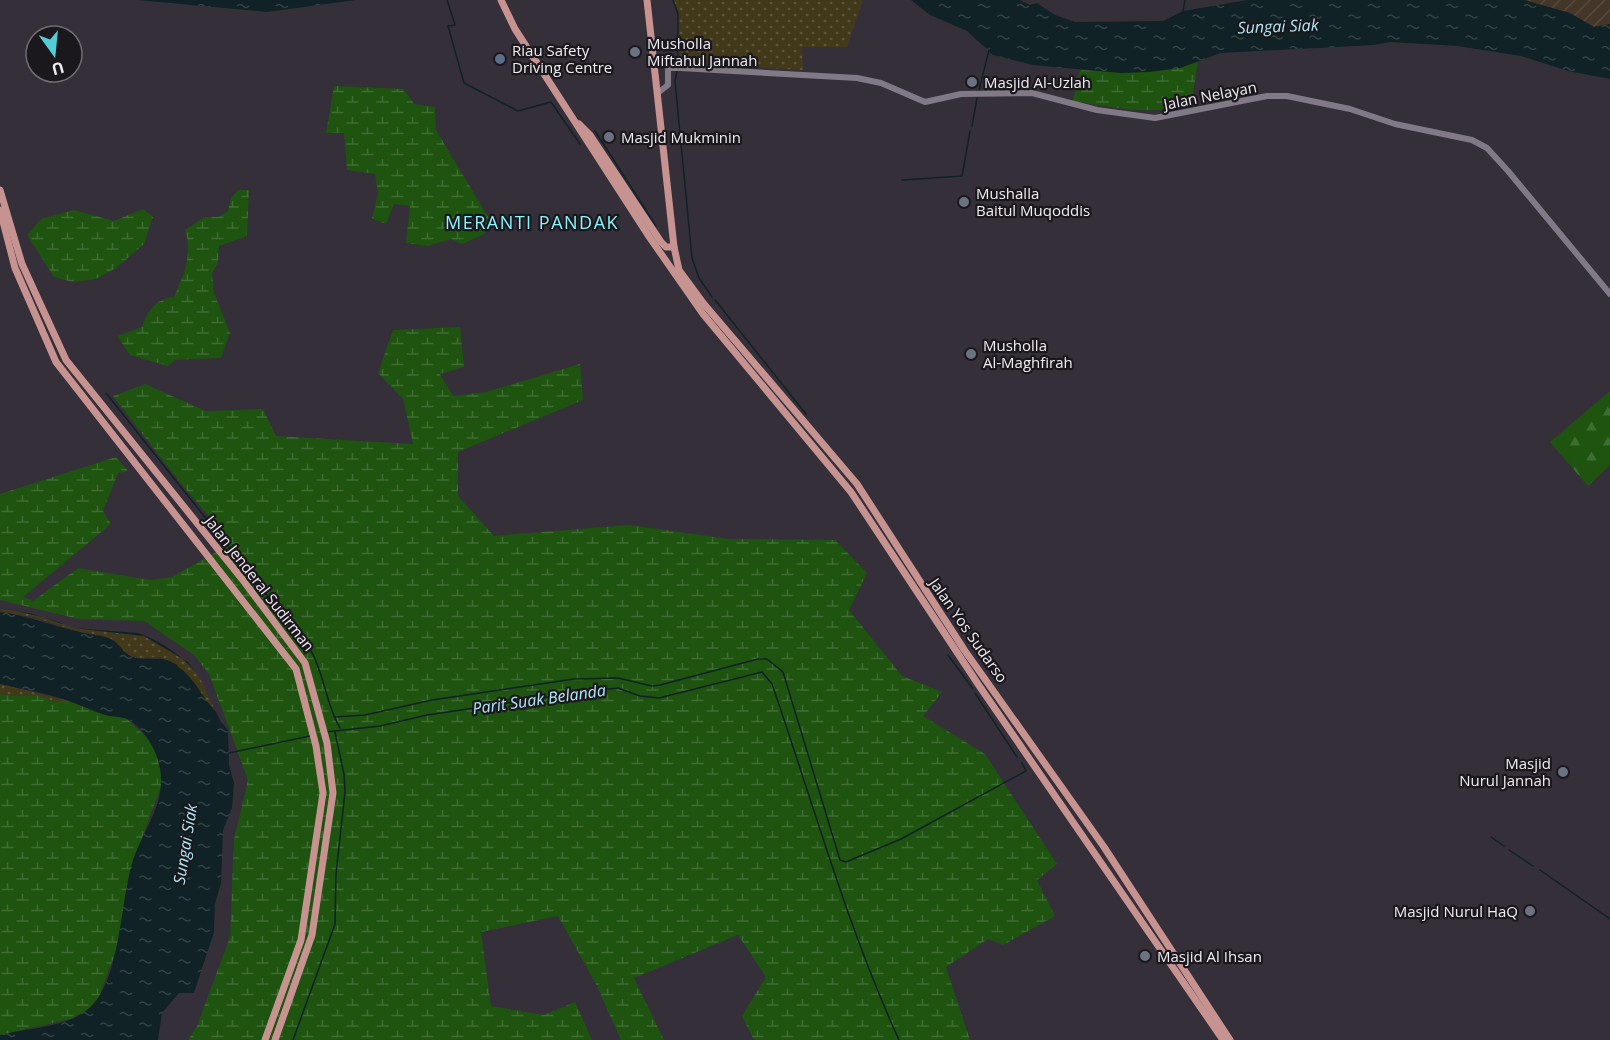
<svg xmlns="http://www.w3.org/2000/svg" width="1610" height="1040" viewBox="0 0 1610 1040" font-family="'Open Sans',sans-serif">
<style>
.industrial{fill:url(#industrial-furrows)}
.forest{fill:url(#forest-firs)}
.wetland{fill:url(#wetland-marsh)}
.sand{fill:url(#sand-dots)}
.water{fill:url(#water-ripples)}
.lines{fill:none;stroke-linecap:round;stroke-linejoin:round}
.stream{stroke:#102225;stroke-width:1.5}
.secondary{stroke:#817a86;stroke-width:6}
.primary{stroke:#c79390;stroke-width:7}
.worship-dot{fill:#6b7280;stroke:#1b181d;stroke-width:2}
.service-dot{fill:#5c6f8a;stroke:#1b181d;stroke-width:2}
.labels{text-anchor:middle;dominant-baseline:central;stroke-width:4.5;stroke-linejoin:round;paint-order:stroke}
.poi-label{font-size:15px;fill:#f0ecf3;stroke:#1b181d;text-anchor:start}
.street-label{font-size:15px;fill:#f0ecf3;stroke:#1b181d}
.water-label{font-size:16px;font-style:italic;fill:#b0e9f5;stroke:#1b181d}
.quarter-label{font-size:18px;letter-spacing:1.5px;fill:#89f4fd;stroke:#1b181d}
</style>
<defs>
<pattern id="industrial-furrows" width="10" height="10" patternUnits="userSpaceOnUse" patternTransform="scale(1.5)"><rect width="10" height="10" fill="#443628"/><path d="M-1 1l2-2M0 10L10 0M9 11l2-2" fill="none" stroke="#564a3d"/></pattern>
<pattern id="forest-firs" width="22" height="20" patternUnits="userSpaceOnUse" patternTransform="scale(1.5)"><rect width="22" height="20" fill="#1e5310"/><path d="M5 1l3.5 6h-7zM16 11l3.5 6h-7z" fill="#3f6c33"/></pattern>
<pattern id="wetland-marsh" width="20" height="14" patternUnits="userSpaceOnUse" patternTransform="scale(1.5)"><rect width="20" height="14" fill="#1e5310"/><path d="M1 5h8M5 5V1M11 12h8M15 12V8" fill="none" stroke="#3f6c33"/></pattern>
<pattern id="sand-dots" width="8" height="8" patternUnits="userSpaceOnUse" patternTransform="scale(1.5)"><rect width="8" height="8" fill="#413919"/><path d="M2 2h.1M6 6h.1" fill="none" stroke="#5d563b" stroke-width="1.8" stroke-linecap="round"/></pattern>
<pattern id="water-ripples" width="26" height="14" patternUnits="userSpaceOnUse" patternTransform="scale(1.5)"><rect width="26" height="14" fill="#102225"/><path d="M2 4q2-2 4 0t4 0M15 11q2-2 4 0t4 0" fill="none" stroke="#334245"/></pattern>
</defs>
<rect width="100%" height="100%" fill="#352f39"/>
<polygon class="industrial" points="1524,0 1610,0 1610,24 1594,27 1580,22 1570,13"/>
<polygon class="forest" points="1610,391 1610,465 1588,486 1550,442"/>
<g class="wetland">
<path d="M1198,61L1191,106C1148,115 1116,108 1073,101L1080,70C1120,73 1160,75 1198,61Z"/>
<polygon points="334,86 404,89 414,104 435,107 436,130 493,225 484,234 462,244 451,239 428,246 406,243 410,206 394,204 386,224 372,219 378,193 375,174 347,170 344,133 326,133"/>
<path d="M238,190H249L247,236L219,246L218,263L212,273L214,293L230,333L221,358L175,360L168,366L130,355L117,336L142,327C147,311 156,299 174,297C184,274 193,255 185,230L204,217H218L228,211L231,198Z"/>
<polygon points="143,209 153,217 144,244 116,268 96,279 73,282 54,277 27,235 41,219 74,210 114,221"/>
<polygon points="460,327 464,367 440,374 453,396 486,392 580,364 583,400 458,452 458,496 494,536 629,525 730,539 835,540 867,573 849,610 902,676 942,692 923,716 985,754 1057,864 1037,880 1055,916 1003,945 988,939 946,967 970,1040 754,1040 742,1016 766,977 738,935 634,978 664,1040 621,1040 596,984 558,916 481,932 491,1006 544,1015 575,1002 592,1040 188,1040 197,1026 230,937 234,839 248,780 209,674 194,655 144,621 79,619 0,600 0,494 116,457 128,471 118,473 103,511 111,524 23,597 33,601 78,568 150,580 172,577 232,543 182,485 113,396 145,384 206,411 263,409 276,436 413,444 403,399 378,373 393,330"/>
<polygon points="0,684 68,701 106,715 124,716 146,737 156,753 161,772 161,787 142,838 116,951 99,997 88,1010 71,1019 0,1035"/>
</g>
<g class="sand">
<polygon points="673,0 863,0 847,47 802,47 803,70 678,62 678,14"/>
<polygon points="0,609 30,613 74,628 144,636 188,662 201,680 221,722 162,657 135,658 121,650 115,641 101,635 79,632 34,617 0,612"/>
<path d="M0,684L68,701L52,702C36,689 17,700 0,694Z"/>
</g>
<g class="water">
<polygon points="138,0 356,0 267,12"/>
<polygon points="911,0 1020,0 1030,5 1037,3 1055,15 1075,22 1163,21 1183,11 1247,0 1524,0 1570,13 1594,27 1610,24 1610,79 1568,71 1521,56 1457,46 1390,42 1374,45 1221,53 1180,68 1149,72 1121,73 1033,65 993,55 967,31 930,15"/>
<path d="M0,609C26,612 50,618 74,628L138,633C163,642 187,658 201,680L221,722L228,730L229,765L234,783L232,808L223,830L221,883L215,904L214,932L194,993H179L162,1013L158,1040H0V1035C27,1028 64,1028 87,1010C121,985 120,900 133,860C141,836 160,810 161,784C162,763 153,741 137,726C125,715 119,718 105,715C92,711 79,704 66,700C45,693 22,689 0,684V612C30,616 52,626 80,632C91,635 101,635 111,639C121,644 124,656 136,658C153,661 165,654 179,667C195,679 204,700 216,712L201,680L188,662L144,636L74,628L30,613Z"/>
</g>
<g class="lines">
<g class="stream">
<polyline points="447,0 455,25 448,26 464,83 518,111 551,102 580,144"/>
<polyline points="673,0 678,14 678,66"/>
<polyline points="1183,11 1185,0"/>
<polyline points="677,71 675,81 692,258 699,278 712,297"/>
<polyline points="979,90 989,50"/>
<polyline points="972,126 977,98"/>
<polyline points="595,131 656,226"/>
<polyline points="902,180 962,176 970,131"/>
<polyline points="715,300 806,414"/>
<path d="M106,393L310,649C325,674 325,703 340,728"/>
<polyline points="948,655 973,689"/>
<polyline points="975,693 1017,757"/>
<polyline points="334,717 365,715 432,700 574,679 618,678 652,686 660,685 758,659 767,659 783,672 837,850 840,860 846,862 901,839 1024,772 1026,771 1022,763"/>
<path d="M326,732L380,726L427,715L589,691L618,688L640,696L659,698L762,672L772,684C813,803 847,926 899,1040"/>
<polyline points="229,753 310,736"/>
<polyline points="1491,837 1504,846"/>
<polyline points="1509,850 1533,866"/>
<polyline points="1540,870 1610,919"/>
<polyline points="293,1040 335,924 336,874 345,792 344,774 335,732"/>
</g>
<polyline class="secondary" points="659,92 668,85 668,68 680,68 857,78 881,83 925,102 961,94 1032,93 1097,110 1155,118 1267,96 1287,96 1350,109 1395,124 1472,140 1487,148 1508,171 1610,294"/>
<g class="primary">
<polyline points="501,0 515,29 650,238 703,314 851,492 980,687 1223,1040"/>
<polyline points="647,0 674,247 679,270 704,304 857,484 965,651 1104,847 1230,1040"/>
<polyline points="579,124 590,135 661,242 666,247 674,247"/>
<polyline points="0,190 22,264 66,360 242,579 305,663 327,743 333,793 312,935 275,1040"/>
<polyline points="0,210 15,268 56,362 296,669 316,746 323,793 301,940 265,1040"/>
</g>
</g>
<g class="worship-dot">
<circle cx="635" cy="52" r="6"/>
<circle cx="972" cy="82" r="6"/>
<circle cx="609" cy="137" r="6"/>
<circle cx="964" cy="202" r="6"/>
<circle cx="971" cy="354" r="6"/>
<circle cx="1563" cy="772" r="6"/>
<circle cx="1530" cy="911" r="6"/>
<circle cx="1145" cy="956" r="6"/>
</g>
<circle class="service-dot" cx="500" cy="59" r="6"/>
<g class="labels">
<g class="poi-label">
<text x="647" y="43">Musholla<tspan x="647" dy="17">Miftahul Jannah</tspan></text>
<text x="512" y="50">Riau Safety<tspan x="512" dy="17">Driving Centre</tspan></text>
<text x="984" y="82">Masjid Al-Uzlah</text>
<text x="621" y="137">Masjid Mukminin</text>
<text x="976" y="193">Mushalla<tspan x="976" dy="17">Baitul Muqoddis</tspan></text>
<text x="983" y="345">Musholla<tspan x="983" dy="17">Al-Maghfirah</tspan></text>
<text x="1551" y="763" text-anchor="end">Masjid<tspan x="1551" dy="17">Nurul Jannah</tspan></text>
<text x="1518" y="911" text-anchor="end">Masjid Nurul HaQ</text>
<text x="1157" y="956">Masjid Al Ihsan</text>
</g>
<g class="street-label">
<text transform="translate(1210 95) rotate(-11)">Jalan Nelayan</text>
<text transform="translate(260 583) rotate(52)">Jalan Jenderal Sudirman</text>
<text transform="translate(969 630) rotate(55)">Jalan Yos Sudarso</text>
</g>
<g class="water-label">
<text transform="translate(1278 26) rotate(-2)">Sungai Siak</text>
<text transform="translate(539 699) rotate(-8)">Parit Suak Belanda</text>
<text transform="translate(185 844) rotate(-81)">Sungai Siak</text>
</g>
<g class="quarter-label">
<text x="532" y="222">MERANTI PANDAK</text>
</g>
</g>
<g transform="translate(54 54) rotate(165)"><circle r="28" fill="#1b181d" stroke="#706d73" stroke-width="1.5"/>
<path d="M0-4.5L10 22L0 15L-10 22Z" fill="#52ccd5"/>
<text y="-9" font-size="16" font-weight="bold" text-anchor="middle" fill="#f0ecf3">U</text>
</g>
</svg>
